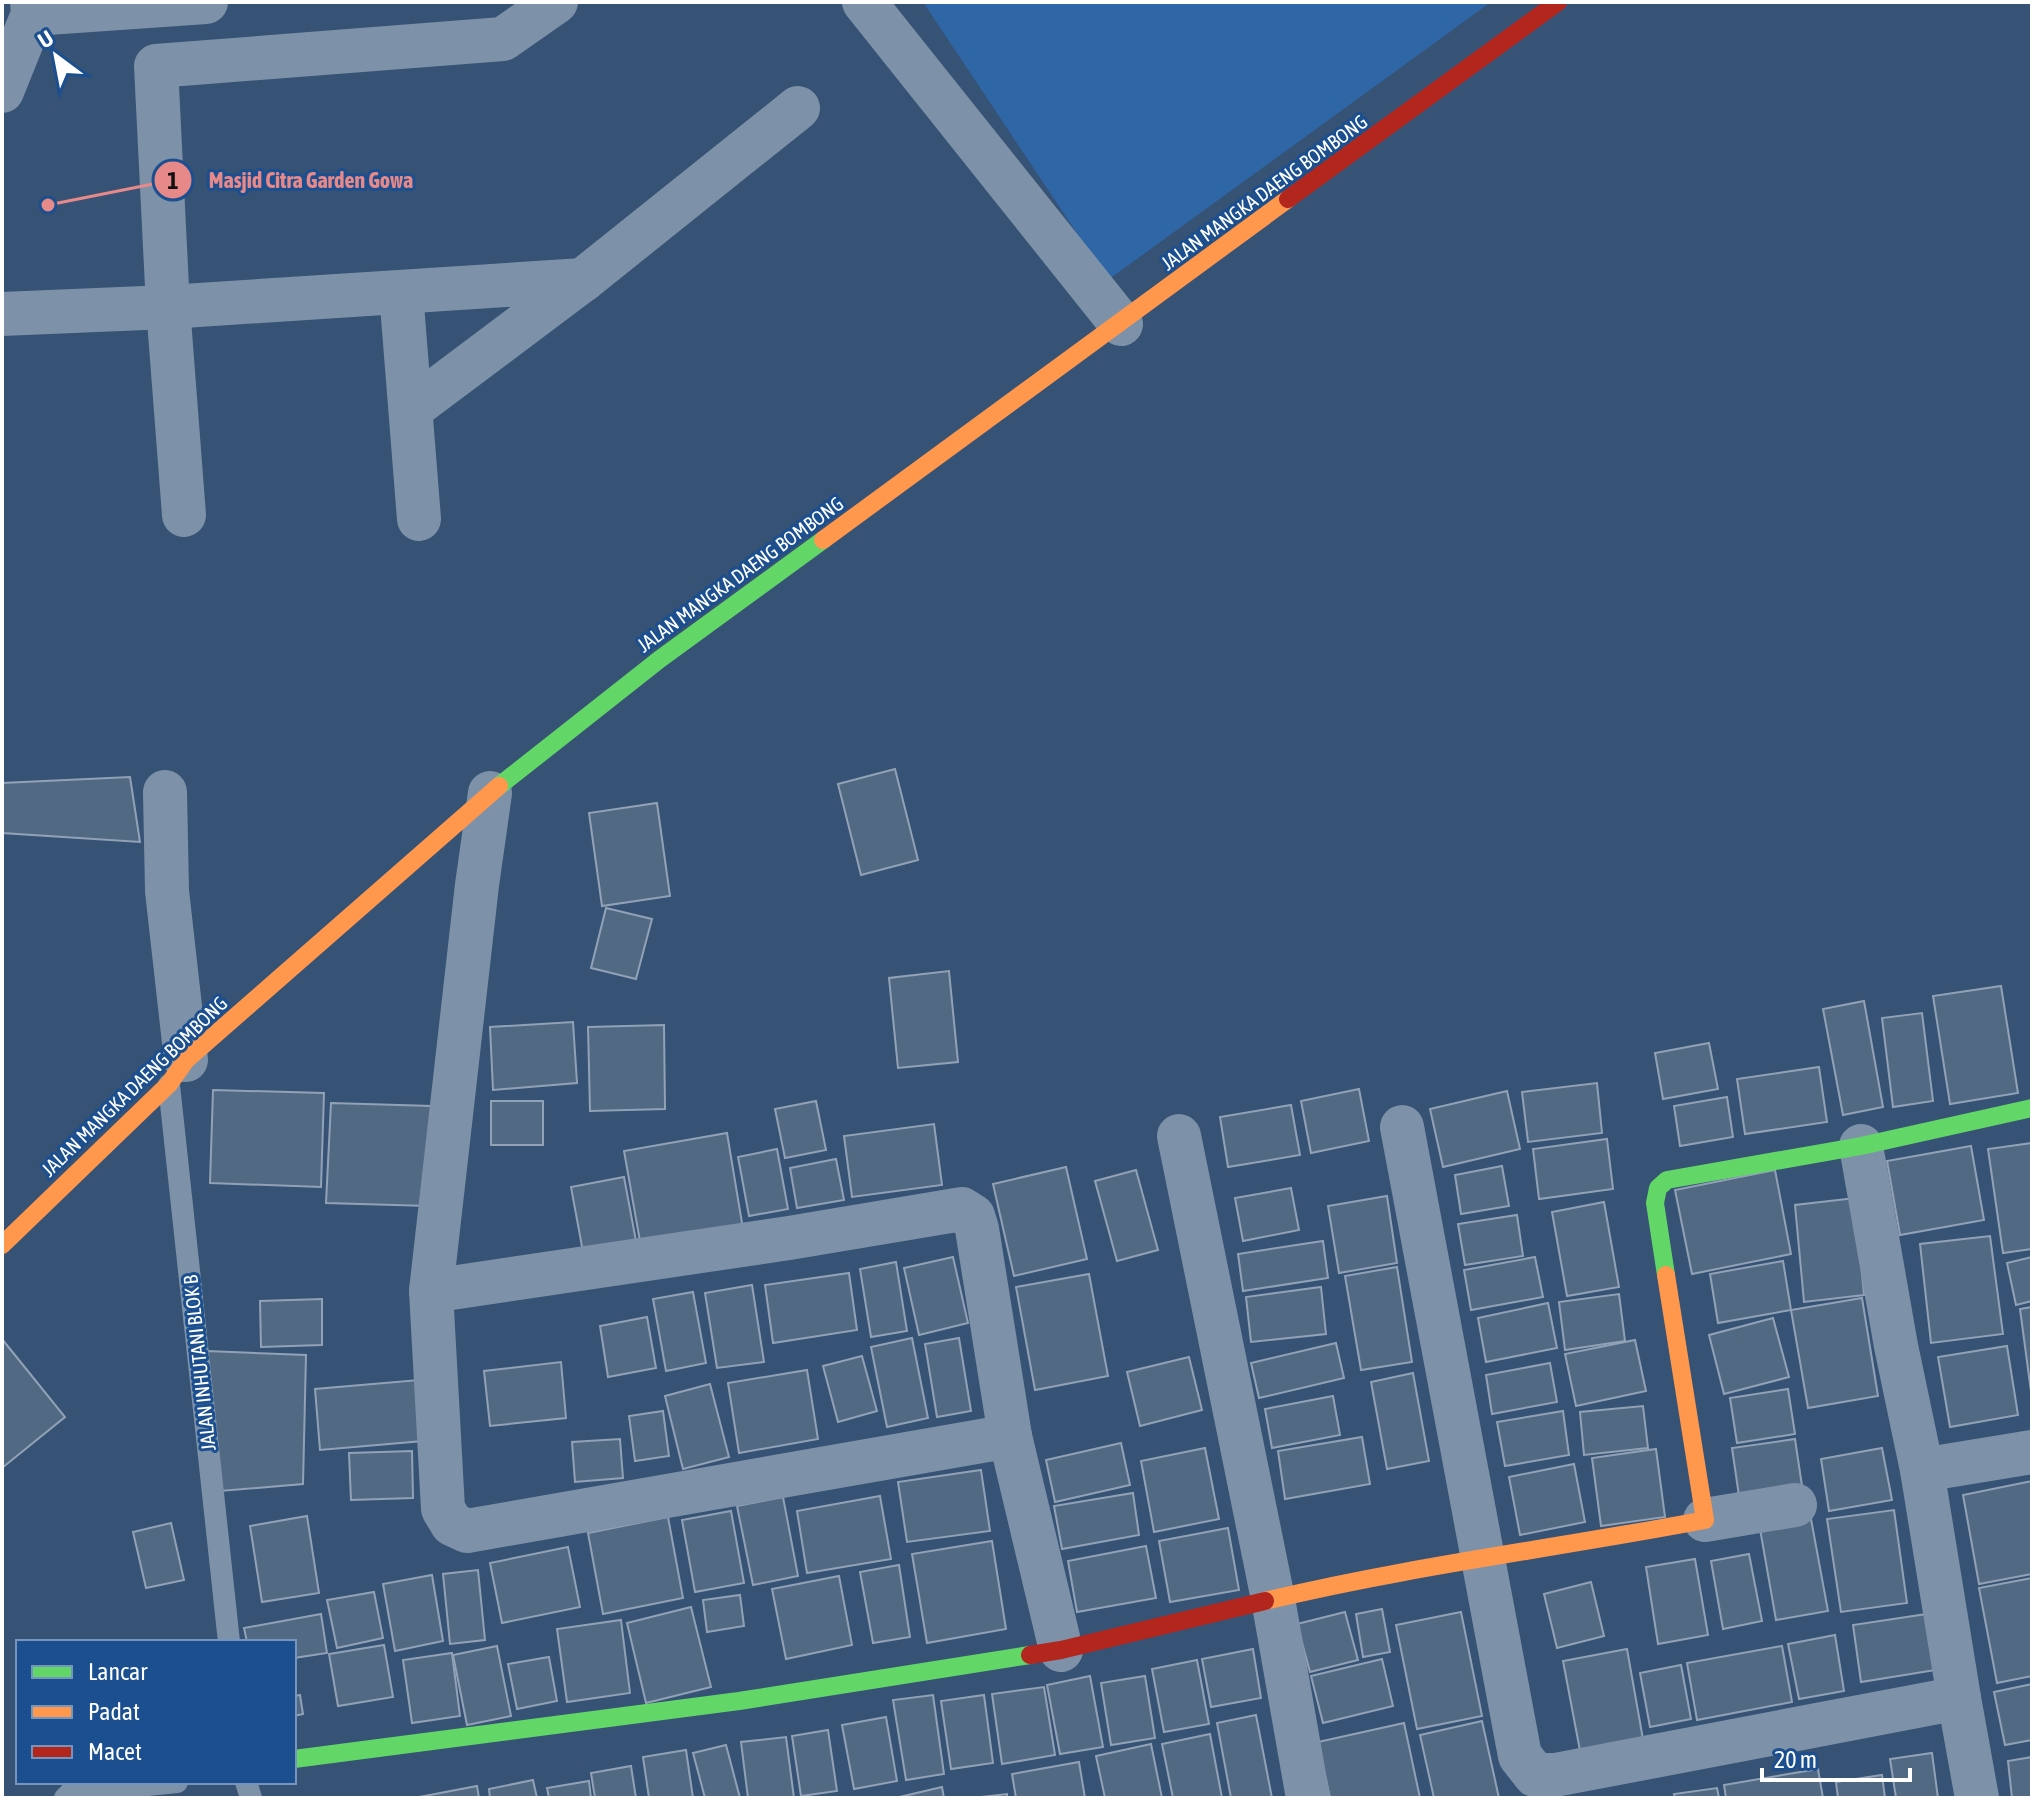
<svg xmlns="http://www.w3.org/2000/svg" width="2034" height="1800" viewBox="0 0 2034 1800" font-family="'Asap Condensed',sans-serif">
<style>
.green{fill:#2f66a5}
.building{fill:#526984;stroke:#92a2b6;stroke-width:2}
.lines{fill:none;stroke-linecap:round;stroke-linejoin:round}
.lane{stroke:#7d92a8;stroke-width:22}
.street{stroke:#7d92a8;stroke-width:44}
.fast{stroke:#63d668;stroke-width:18}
.slow{stroke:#ff974d;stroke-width:18}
.jam{stroke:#b3261e;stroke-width:18}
.labels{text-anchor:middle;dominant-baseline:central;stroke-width:6;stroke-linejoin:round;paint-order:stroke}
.street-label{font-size:20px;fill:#fff;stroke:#1b4f8f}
.leader{fill:none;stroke:#e88989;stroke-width:3}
.callout-dot{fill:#e88989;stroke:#1b4f8f;stroke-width:3}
.mark-label{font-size:24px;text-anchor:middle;font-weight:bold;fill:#111}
.callout-label{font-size:22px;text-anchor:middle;font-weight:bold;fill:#e88989;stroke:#1b4f8f;stroke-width:6;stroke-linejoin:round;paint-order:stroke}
</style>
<rect width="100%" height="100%" fill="#365274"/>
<polygon class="green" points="923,2 1491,2 1108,280"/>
<g class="building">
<polygon points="895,769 918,860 861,875 838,784"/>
<polygon points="130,777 140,842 2,833 2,783"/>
<polygon points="657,803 670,896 602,906 589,813"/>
<polygon points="606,908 652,919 636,979 591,968"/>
<polygon points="949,971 958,1062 898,1068 889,978"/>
<polygon points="2001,986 2018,1093 1950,1104 1933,996"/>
<polygon points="1864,1001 1883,1107 1843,1115 1823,1009"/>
<polygon points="1922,1013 1933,1101 1893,1107 1882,1018"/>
<polygon points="573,1022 577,1083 493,1090 490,1027"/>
<polygon points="664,1025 665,1109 590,1111 588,1027"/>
<polygon points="1709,1043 1718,1089 1663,1099 1655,1053"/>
<polygon points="1819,1067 1827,1122 1745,1134 1737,1079"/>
<polygon points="1597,1083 1602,1133 1528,1142 1522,1092"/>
<polygon points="1359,1089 1369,1141 1311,1153 1301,1101"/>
<polygon points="213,1090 324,1093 321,1187 210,1183"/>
<polygon points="1507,1091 1520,1149 1443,1167 1430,1109"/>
<polygon points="1727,1097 1733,1137 1680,1146 1674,1106"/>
<rect x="491" y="1101" width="52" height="44"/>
<polygon points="816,1101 826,1150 785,1158 775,1109"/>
<polygon points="331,1103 432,1106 428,1206 326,1203"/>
<polygon points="1291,1105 1300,1155 1228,1167 1220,1117"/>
<polygon points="934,1124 942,1185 852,1197 844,1136"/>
<polygon points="727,1133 743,1229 641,1247 624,1151"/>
<polygon points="1607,1139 1613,1189 1539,1199 1533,1149"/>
<polygon points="2032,1143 2032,1249 2003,1253 1988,1149"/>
<polygon points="1971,1146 1984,1220 1900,1235 1887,1161"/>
<polygon points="777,1149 788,1209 749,1216 738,1157"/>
<polygon points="836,1159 844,1200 797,1208 790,1168"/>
<polygon points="1502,1166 1509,1206 1461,1214 1455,1175"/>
<polygon points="1066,1167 1087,1259 1014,1276 993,1184"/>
<polygon points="1136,1170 1158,1250 1117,1261 1095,1181"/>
<polygon points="1775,1170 1791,1254 1692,1274 1675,1190"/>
<polygon points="624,1177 636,1241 583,1252 571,1187"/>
<polygon points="1291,1188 1299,1230 1243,1241 1235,1198"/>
<polygon points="1387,1196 1397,1263 1339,1273 1328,1206"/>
<polygon points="1855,1198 1864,1295 1804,1302 1795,1205"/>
<polygon points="1604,1202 1619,1287 1567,1296 1552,1212"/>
<polygon points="1517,1215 1523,1256 1465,1265 1458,1224"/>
<polygon points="1990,1236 2003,1334 1931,1343 1920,1244"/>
<polygon points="1323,1241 1328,1278 1243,1291 1238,1254"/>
<polygon points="953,1257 968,1323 919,1335 904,1268"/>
<polygon points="1535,1257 1543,1297 1471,1310 1464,1270"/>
<polygon points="2032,1257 2032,1301 2016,1305 2007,1263"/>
<polygon points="1783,1261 1791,1310 1718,1323 1710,1274"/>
<polygon points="896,1262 907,1331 871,1337 860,1269"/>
<polygon points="1397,1267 1412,1362 1361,1370 1345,1276"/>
<polygon points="849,1273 857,1330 773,1343 765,1285"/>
<polygon points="1089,1274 1108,1376 1035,1390 1016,1287"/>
<polygon points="752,1285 764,1362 717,1368 705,1293"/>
<polygon points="1321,1287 1326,1334 1251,1342 1246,1297"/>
<polygon points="693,1292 706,1363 666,1371 653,1299"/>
<polygon points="1619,1294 1625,1341 1565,1350 1559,1302"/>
<polygon points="1862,1298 1878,1396 1808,1408 1791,1310"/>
<polygon points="322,1299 322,1345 261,1347 260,1301"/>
<polygon points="1548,1303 1557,1348 1486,1362 1478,1318"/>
<polygon points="2032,1307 2032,1399 2020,1309"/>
<polygon points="647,1317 656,1368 608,1377 600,1326"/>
<polygon points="1773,1318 1789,1377 1724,1394 1709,1335"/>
<polygon points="912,1338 928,1418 887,1427 871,1347"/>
<polygon points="959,1338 971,1411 937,1417 925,1344"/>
<polygon points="2,1339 65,1417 2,1468"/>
<polygon points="1635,1340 1646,1391 1576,1406 1565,1354"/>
<polygon points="1336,1343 1344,1378 1259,1398 1251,1363"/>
<polygon points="2007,1346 2018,1415 1950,1427 1938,1357"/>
<polygon points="207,1351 306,1355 303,1484 220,1491"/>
<polygon points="862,1356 877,1411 838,1422 823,1366"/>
<polygon points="1189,1357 1202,1410 1140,1426 1127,1372"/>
<polygon points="561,1362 566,1418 490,1426 484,1371"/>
<polygon points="1550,1363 1557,1402 1492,1414 1486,1375"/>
<polygon points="807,1370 818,1439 739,1453 728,1383"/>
<polygon points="1413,1373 1429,1461 1387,1469 1371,1382"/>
<polygon points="419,1380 423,1441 320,1450 315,1389"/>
<polygon points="710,1384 729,1457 683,1469 665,1396"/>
<polygon points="1788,1389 1795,1434 1737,1443 1730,1398"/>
<polygon points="1333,1396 1340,1435 1272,1448 1265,1409"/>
<polygon points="1643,1406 1648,1448 1584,1455 1580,1412"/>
<polygon points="663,1411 669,1456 635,1461 629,1416"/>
<polygon points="1563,1411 1569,1455 1505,1466 1497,1422"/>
<polygon points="1362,1437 1370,1484 1285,1499 1278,1451"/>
<polygon points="620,1439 623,1478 575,1482 572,1442"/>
<polygon points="1795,1439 1802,1486 1739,1496 1732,1448"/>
<polygon points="1121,1443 1130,1485 1055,1502 1046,1460"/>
<polygon points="1205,1448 1219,1519 1154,1532 1141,1461"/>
<polygon points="1882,1448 1892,1500 1829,1511 1821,1459"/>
<polygon points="1656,1449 1665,1517 1601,1526 1592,1458"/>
<polygon points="412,1451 413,1498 351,1500 349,1453"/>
<polygon points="1574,1464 1585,1522 1520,1535 1509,1477"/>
<polygon points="981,1470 990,1531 907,1542 898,1482"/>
<polygon points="2032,1481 2032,1574 1979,1584 1963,1495"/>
<polygon points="1133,1493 1139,1535 1062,1549 1054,1506"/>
<polygon points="880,1496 891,1559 807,1573 797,1511"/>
<polygon points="783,1497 798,1576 753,1585 737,1506"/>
<polygon points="1894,1510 1907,1603 1841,1612 1827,1519"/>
<polygon points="731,1511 744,1583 695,1592 682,1520"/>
<polygon points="307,1516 319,1593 262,1602 250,1526"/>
<polygon points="668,1517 683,1598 603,1614 588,1533"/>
<polygon points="1811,1519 1828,1611 1776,1620 1760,1529"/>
<polygon points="171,1523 184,1580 146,1588 133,1532"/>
<polygon points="1228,1528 1239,1590 1170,1602 1159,1541"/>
<polygon points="992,1541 1006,1629 927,1643 912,1554"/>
<polygon points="1146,1546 1156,1598 1077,1612 1068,1561"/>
<polygon points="568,1547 580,1607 502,1623 490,1563"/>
<polygon points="1749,1554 1762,1621 1723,1629 1711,1561"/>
<polygon points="1695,1559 1708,1635 1658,1644 1646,1567"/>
<polygon points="899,1565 910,1637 873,1643 860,1572"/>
<polygon points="478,1570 485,1640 450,1644 443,1574"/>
<polygon points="432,1575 443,1641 395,1651 383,1584"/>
<polygon points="839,1576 852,1645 786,1659 772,1589"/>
<polygon points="2032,1578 2032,1676 1997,1683 1979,1588"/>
<polygon points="1591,1582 1604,1636 1557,1648 1544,1594"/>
<polygon points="374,1592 383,1638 337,1648 327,1600"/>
<polygon points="740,1595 744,1626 707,1632 703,1600"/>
<polygon points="691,1607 711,1687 646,1703 627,1623"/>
<polygon points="1382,1609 1390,1652 1363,1657 1356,1614"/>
<polygon points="1345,1612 1358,1660 1310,1672 1297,1624"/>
<polygon points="1461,1612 1482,1716 1417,1729 1396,1625"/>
<polygon points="1940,1612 1948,1668 1861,1682 1853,1625"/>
<polygon points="321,1614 327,1653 294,1658 294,1642 247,1642 244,1628"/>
<polygon points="621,1620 630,1693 567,1702 557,1629"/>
<polygon points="1835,1635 1844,1691 1799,1699 1788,1644"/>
<polygon points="384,1645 393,1697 338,1706 329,1654"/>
<polygon points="497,1646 511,1716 467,1725 453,1655"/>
<polygon points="1782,1646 1792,1702 1697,1720 1687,1663"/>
<polygon points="1253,1649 1261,1698 1211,1707 1202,1659"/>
<polygon points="1627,1649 1644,1745 1581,1756 1563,1661"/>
<polygon points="452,1653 460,1716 412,1723 403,1660"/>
<polygon points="549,1657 557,1701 517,1709 508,1664"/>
<polygon points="1382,1659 1393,1706 1323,1723 1311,1676"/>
<polygon points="1197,1660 1209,1724 1164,1732 1152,1669"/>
<polygon points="1681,1665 1691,1719 1650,1727 1640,1673"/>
<polygon points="1090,1676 1103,1747 1060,1754 1047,1685"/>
<polygon points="1145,1676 1155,1738 1111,1745 1101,1683"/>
<polygon points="2032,1684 2032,1740 2005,1745 1994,1692"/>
<polygon points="1044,1687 1055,1755 1002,1764 992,1694"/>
<polygon points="300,1695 303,1714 294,1716 294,1696"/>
<polygon points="933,1695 944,1774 906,1780 893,1700"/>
<polygon points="984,1695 993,1763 951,1769 941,1701"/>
<polygon points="1256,1715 1272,1798 1231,1798 1217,1723"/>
<polygon points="886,1717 897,1781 854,1789 842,1725"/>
<polygon points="1482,1721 1499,1798 1434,1798 1420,1735"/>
<polygon points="1404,1723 1420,1798 1330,1798 1318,1742"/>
<polygon points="828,1730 837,1791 801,1796 792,1736"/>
<polygon points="1210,1734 1222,1798 1173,1798 1162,1744"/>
<polygon points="786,1737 794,1798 748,1798 741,1742"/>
<polygon points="1151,1744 1162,1798 1105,1798 1096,1756"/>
<polygon points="726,1745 740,1798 705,1798 693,1753"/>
<polygon points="686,1750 693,1798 649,1798 643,1757"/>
<polygon points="1932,1753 1938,1798 1896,1798 1890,1759"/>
<polygon points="2032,1757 2032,1798 2012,1798 2008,1761"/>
<polygon points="1079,1762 1085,1798 1016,1798 1012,1774"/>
<polygon points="631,1766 636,1798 595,1798 591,1773"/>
<polygon points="1818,1769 1823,1798 1726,1798 1724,1785"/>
<polygon points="1882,1775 1885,1798 1838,1798 1836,1782"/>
<polygon points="533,1780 537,1798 490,1798 489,1789"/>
<polygon points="589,1781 591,1798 549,1798 547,1788"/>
<polygon points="477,1786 479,1798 414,1798"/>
<polygon points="942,1787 944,1798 895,1798"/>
<polygon points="1717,1788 1719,1798 1675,1798 1674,1794"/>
<polygon points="1007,1794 1007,1798 972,1798"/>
</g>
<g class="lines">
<g class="lane">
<polyline points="169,1085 229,1642"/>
<polyline points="246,1782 251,1798"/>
<polyline points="65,1798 70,1793 177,1782"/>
</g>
<g class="street">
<polyline points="864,2 1121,324"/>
<polyline points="33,14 206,2"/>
<polyline points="2,91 33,14 32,2"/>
<polyline points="401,292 419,519"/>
<polyline points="2,314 168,307 583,280 798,108"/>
<polyline points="411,409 583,280"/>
<polyline points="184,515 168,307 156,66 503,39 556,2"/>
<polyline points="165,792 167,891 186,1060"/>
<polyline points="490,793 477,885 431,1291 443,1509 452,1524 467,1531 1010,1436 1061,1650"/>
<polyline points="1402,1127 1520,1756 1535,1775 1555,1775 1959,1698 1977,1798"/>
<polyline points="1179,1136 1273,1599 1308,1798"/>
<polyline points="1861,1146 1896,1346 1922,1470 1959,1698"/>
<polyline points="431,1291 789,1238 962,1209 973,1216 977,1229 1010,1436"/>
<polyline points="1922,1470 2032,1452"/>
<polyline points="1705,1520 1795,1505"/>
</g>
<g class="fast">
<polyline points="499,786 660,659 823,540"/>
<polyline points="1666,1275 1655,1203 1658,1188 1667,1180 1861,1146 2032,1108"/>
<polyline points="294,1759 739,1701 1030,1655"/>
</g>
<g class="slow">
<polyline points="823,540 1288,199"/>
<polyline points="2,1245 169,1084 186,1060 499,786"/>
<path d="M1265,1601C1410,1566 1558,1548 1705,1520L1666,1275"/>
</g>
<g class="jam">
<polyline points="1288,199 1558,2"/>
<polyline points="1030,1655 1061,1650 1265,1601"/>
</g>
</g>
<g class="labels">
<g class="street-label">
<text transform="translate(1264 192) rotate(-36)">JALAN MANGKA DAENG BOMBONG</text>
<text transform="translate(740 574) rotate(-36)">JALAN MANGKA DAENG BOMBONG</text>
<text transform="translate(134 1086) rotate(-44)">JALAN MANGKA DAENG BOMBONG</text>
<text transform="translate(199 1363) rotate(-96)">JALAN INHUTANI BLOK B</text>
</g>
</g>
<path class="leader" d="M48 205L173 180"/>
<g class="callout-dot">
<circle cx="48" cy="205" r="8"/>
<circle cx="173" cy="180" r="20"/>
</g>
<g class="mark-label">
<text x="173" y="189">1</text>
</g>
<g class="callout-label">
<text x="311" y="188">Masjid Citra Garden Gowa</text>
</g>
<rect width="2034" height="1800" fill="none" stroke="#ffffff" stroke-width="8"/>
<rect x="16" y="1640" width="280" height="144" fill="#1b4f8f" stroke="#7695bc" stroke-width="2"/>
<rect x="32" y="1666" width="40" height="12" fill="#63d668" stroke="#7695bc" stroke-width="2"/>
<text x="88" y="1680" font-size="24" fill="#ffffff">Lancar</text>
<rect x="32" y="1706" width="40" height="12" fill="#ff974d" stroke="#7695bc" stroke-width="2"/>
<text x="88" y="1720" font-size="24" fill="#ffffff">Padat</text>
<rect x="32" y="1746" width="40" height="12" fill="#b3261e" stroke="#7695bc" stroke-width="2"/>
<text x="88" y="1760" font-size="24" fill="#ffffff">Macet</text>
<g transform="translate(56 56) rotate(328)" stroke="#1b4f8f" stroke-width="6" paint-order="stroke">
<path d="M0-6L14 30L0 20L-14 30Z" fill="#ffffff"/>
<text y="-12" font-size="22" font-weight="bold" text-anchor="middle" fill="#ffffff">U</text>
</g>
<path d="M1762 1768v12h148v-12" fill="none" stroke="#ffffff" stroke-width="4"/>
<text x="1774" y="1768" font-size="24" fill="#ffffff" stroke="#1b4f8f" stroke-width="6" paint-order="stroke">20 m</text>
</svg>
